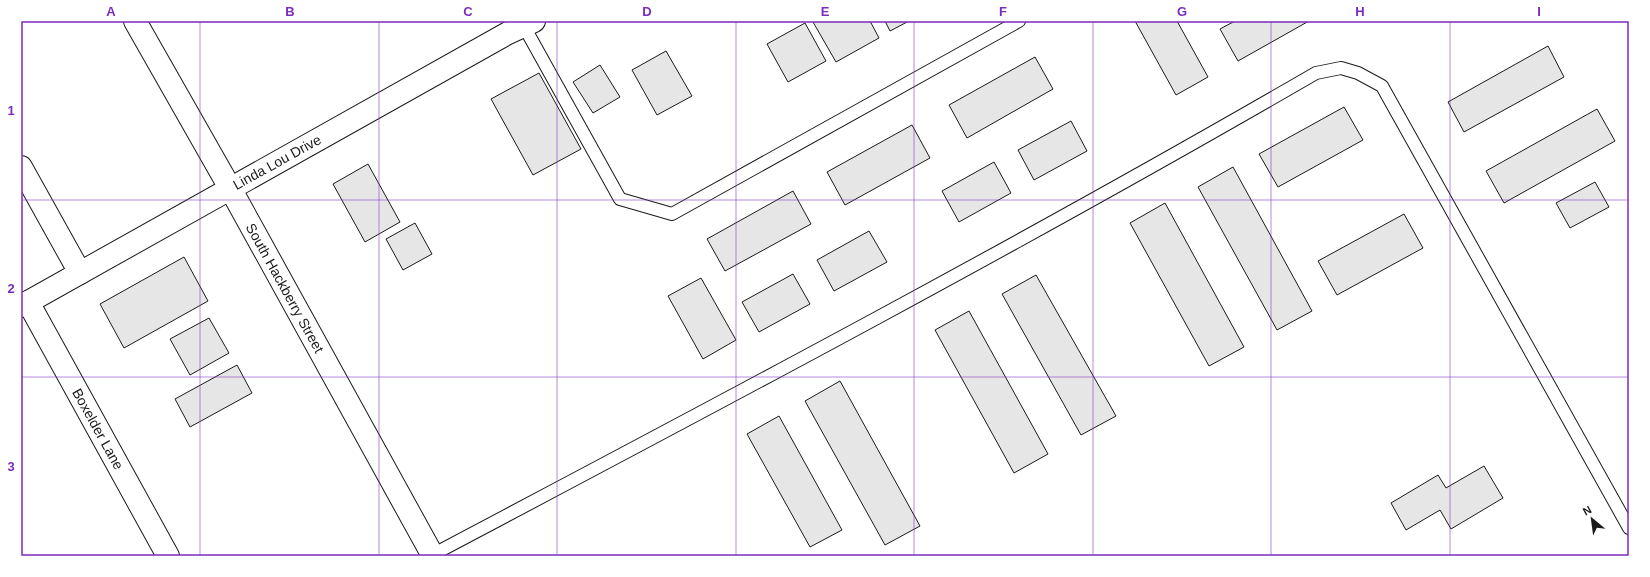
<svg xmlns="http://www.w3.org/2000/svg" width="1650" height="577" viewBox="0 0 1650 577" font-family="Arial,sans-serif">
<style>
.building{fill:#e6e6e6;stroke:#1a1a1a}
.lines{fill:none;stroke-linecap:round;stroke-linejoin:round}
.service-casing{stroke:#1a1a1a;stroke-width:14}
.minor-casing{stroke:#1a1a1a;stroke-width:24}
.secondary-casing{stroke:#1a1a1a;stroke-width:24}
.service{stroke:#fff;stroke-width:12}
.minor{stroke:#fff;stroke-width:22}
.secondary{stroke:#fff;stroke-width:22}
.grid{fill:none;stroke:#7b2cbf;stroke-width:1;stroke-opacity:0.55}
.labels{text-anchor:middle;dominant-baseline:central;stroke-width:3;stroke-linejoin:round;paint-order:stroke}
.street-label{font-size:14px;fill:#1a1a1a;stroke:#fff}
.neatline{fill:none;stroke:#7b2cbf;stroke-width:1.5}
.grid-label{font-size:13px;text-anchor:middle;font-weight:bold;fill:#7b2cbf}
</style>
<rect width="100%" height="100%" fill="#fff"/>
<g class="building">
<polygon points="815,21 870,21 879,38 836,62 813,22"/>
<polygon points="885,21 909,21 890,31"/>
<polygon points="1135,21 1177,21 1208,77 1176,95"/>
<polygon points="1235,21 1309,21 1238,61 1220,29"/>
<polygon points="805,23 826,61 788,82 767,44"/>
<polygon points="1548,46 1564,77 1464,132 1448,102"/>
<polygon points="666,51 692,96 657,115 632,70"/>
<polygon points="1035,57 1053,89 967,138 949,105"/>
<polygon points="600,65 620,97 593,113 573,82"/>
<polygon points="539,73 581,149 533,175 491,99"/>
<polygon points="1344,107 1363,140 1278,187 1259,154"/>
<polygon points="1597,109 1615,141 1504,203 1486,171"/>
<polygon points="1071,121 1087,151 1034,180 1018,150"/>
<polygon points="912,125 930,158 845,205 827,172"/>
<polygon points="994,162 1011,193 959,222 942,191"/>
<polygon points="368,164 400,222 365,242 333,184"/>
<polygon points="1233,167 1312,311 1277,330 1198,187"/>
<polygon points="1595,182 1609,207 1570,228 1556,203"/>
<polygon points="793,191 811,224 725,271 707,239"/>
<polygon points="1165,203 1244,347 1209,366 1130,223"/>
<polygon points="1404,214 1423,248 1337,295 1318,261"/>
<polygon points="415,223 432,254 403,270 386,239"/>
<polygon points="869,231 887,262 834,291 817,260"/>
<polygon points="184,257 208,301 124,348 100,304"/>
<polygon points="793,274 810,304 759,332 742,302"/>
<polygon points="1036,275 1116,416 1081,435 1002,294"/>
<polygon points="701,278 736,340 703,359 668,296"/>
<polygon points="969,311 1048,454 1014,473 935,330"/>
<polygon points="209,318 229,353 190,375 170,339"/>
<polygon points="237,365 252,393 190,427 175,399"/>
<polygon points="840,381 920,526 885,545 805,401"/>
<polygon points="779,416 842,530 810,547 747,434"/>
<polygon points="1484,466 1503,498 1451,529 1440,510 1406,530 1391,503 1438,475 1446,488"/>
</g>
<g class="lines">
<defs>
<g id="service">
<polyline points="521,21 620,199 672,214 1019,21"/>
<path d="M432,555C729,398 1026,241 1316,73L1341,68L1358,73L1382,86L1629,528"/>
</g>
<g id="minor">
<polyline points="21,167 80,273"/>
<polyline points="28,302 168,556"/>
<polyline points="21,306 508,33 534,21"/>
</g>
<polyline id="secondary" points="135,21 230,188 433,556"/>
</defs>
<use href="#service" class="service-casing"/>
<use href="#minor" class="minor-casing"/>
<use href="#secondary" class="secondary-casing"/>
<use href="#service" class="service"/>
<use href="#minor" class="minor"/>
<use href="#secondary" class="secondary"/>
</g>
<path class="grid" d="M200,21V556M379,21V556M557,21V556M736,21V556M914,21V556M1093,21V556M1271,21V556M1450,21V556M21,200H1629M21,377H1629"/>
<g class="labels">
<g class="street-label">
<text transform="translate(277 162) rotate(-29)">Linda Lou Drive</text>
<text transform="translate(285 288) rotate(61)">South Hackberry Street</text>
<text transform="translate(98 429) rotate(61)">Boxelder Lane</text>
</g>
</g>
<rect width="1650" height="577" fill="none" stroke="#ffffff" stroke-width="44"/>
<g transform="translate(1592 519) rotate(331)" stroke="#ffffff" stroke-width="3" paint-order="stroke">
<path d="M0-3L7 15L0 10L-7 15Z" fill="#1a1a1a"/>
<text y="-6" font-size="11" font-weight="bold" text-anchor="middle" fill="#1a1a1a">N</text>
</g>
<rect x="22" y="22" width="1606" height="533" class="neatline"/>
<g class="grid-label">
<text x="111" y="16">A</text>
<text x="290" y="16">B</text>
<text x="468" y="16">C</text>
<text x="647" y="16">D</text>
<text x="825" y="16">E</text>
<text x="1003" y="16">F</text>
<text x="1182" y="16">G</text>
<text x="1360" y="16">H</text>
<text x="1539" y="16">I</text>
<text x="11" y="115">1</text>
<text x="11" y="293">2</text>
<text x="11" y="471">3</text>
</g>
</svg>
